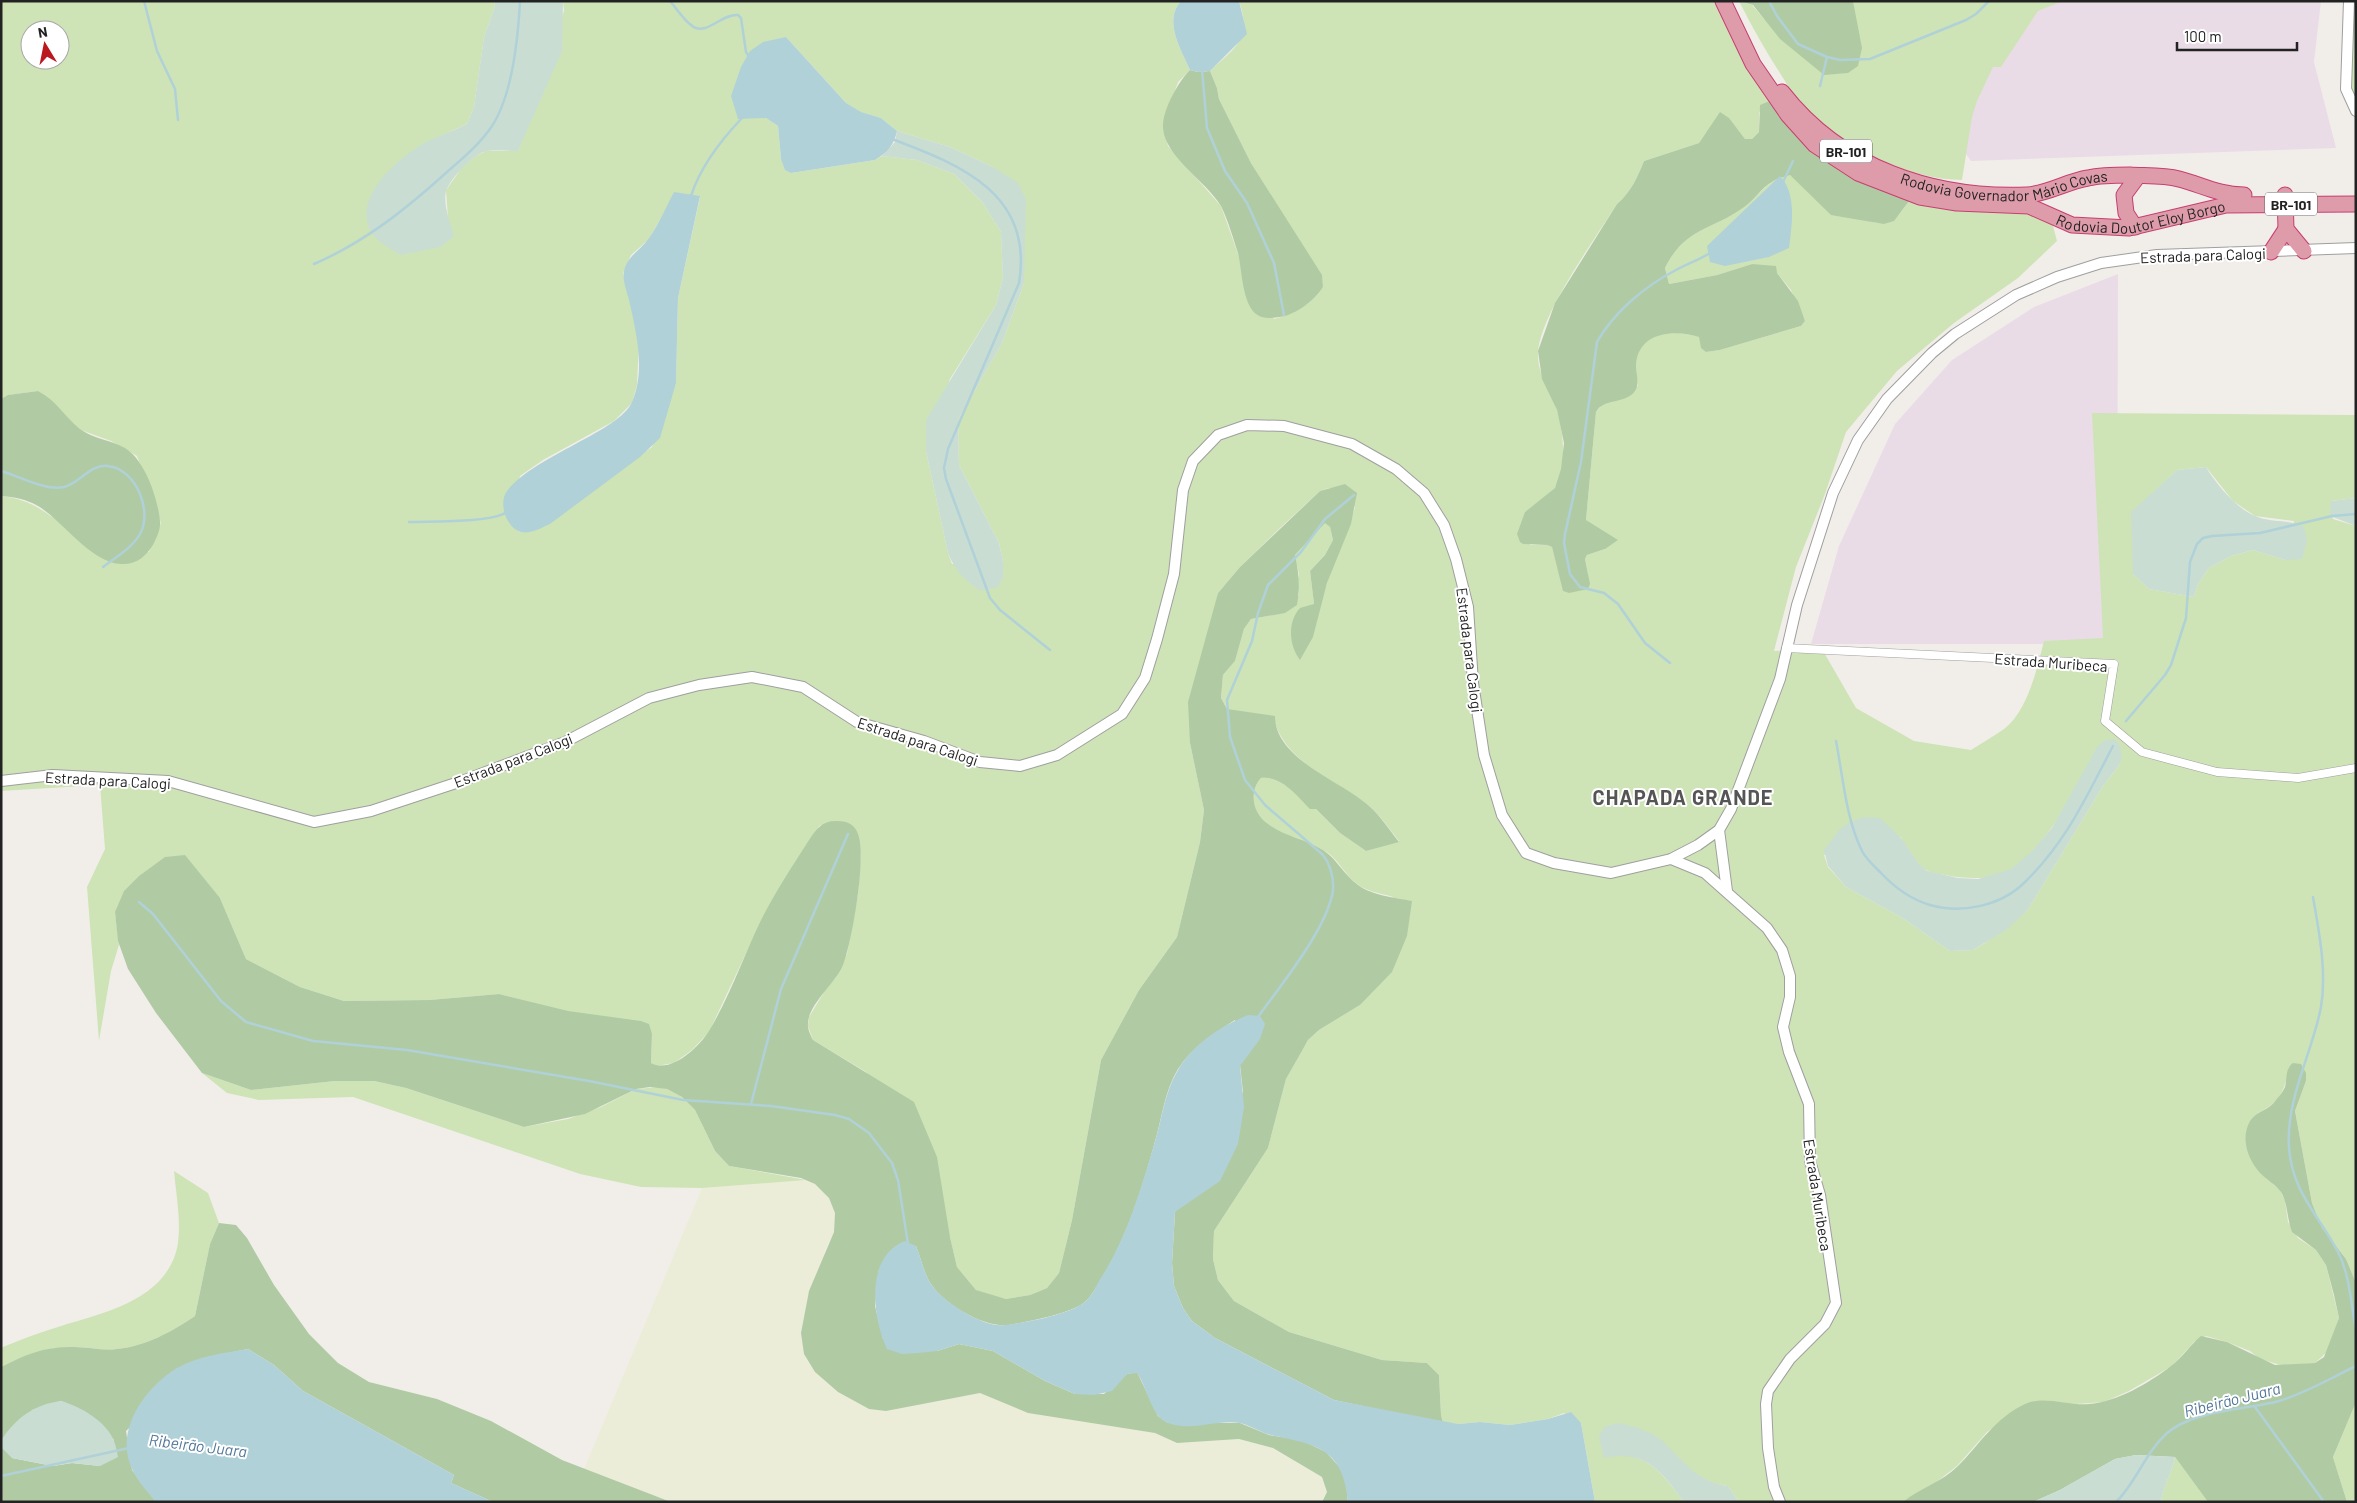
<svg xmlns="http://www.w3.org/2000/svg" width="2357" height="1503" viewBox="0 0 2357 1503" font-family="Barlow,sans-serif">
<style>
.industrial{fill:#e9dce7}
.farmland{fill:#ecedd8}
.grass{fill:#cee4b6;fill-rule:evenodd}
.forest{fill:#b0cba3;fill-rule:evenodd}
.wetland{fill:#c9ddd3}
.water{fill:#b0d1d8}
.lines{fill:none;stroke-linecap:round;stroke-linejoin:round}
.stream{stroke:#b0d1d8;stroke-width:2.5}
.minor-casing{stroke:#9f9f9f;stroke-width:9}
.tertiary-casing{stroke:#9f9f9f;stroke-width:12}
.motorway-casing{stroke:#c73e72;stroke-width:17}
.minor{stroke:#fff;stroke-width:8}
.tertiary{stroke:#fff;stroke-width:10}
.motorway{stroke:#de9caa;stroke-width:15}
.labels{text-anchor:middle;dominant-baseline:central;stroke-width:4;stroke-linejoin:round;paint-order:stroke}
.shield{fill:#fff;stroke:#646464;stroke-width:1}
.shield-label{font-size:14px;font-weight:bold;fill:#222}
.street-label{font-size:15px;fill:#222;stroke:#fff}
.water-label{font-size:16px;font-style:italic;fill:#527798;stroke:#fff}
.district-label{font-size:20px;font-weight:bold;letter-spacing:1px;fill:#555;stroke:#fff}
</style>
<rect width="100%" height="100%" fill="#f1eeea"/>
<g class="industrial">
<polygon points="1978,1 2321,1 2314,62 2336,148 1971,161 1905,67"/>
<polygon points="2118,274 2117,644 1811,644 1839,546 1895,424 1952,360 2034,307"/>
</g>
<polygon class="farmland" points="806,1180 815,1184 829,1198 835,1213 834,1232 825,1250 804,1354 815,1371 838,1392 869,1409 886,1411 980,1393 1117,1426 1155,1433 1177,1443 1239,1439 1273,1448 1322,1477 1327,1492 1322,1502 671,1502 584,1469 702,1188"/>
<g class="grass">
<path d="M1,1H494L495,6L484,37L474,107L467,124L425,143L448,218L446,190L463,166L476,156L486,151H518L564,11L563,1H1181C1163,21 1181,49 1190,70L1178,82L1163,126L1168,146L1221,206L1238,254L1274,319C1293,314 1313,304 1323,287L1321,275L1251,163L1219,99L1217,88L1210,71C1236,47 1252,39 1239,1H1716L1772,100L1759,112V132L1752,139H1745L1737,129L1706,133L1699,143L1644,161C1637,178 1631,192 1617,204C1595,239 1541,313 1538,352C1537,374 1550,390 1557,410C1563,430 1568,470 1555,488C1548,498 1534,505 1525,512L1530,545H1547L1552,547L1564,591L1588,574L1585,559L1587,555L1605,549L1586,520L1596,412L1603,404L1638,386C1637,376 1634,361 1638,351C1648,329 1682,331 1700,337L1706,352L1720,350L1801,326L1805,321L1791,290L1777,273L1752,264L1717,275L1669,284L1665,268C1685,228 1710,231 1743,208C1754,201 1762,188 1772,182C1777,178 1785,177 1790,175L1802,184L1872,222C1897,226 1899,213 1913,196L2048,207L2057,241L2018,278L1954,323L1897,371L1846,432L1825,494L1796,567L1774,651L1822,649L1856,708L1914,741L1971,750C1982,743 1994,736 2004,729C2028,711 2037,668 2044,641L2103,638L2092,413L2356,415V498L2331,501L2333,519L2356,526V1283L2346,1259L2322,1228L2312,1203L2295,1111L2306,1081L2289,1067C2284,1092 2281,1101 2258,1113L2261,1174L2280,1190L2285,1201L2288,1222L2298,1238L2316,1250L2326,1265L2339,1318L2328,1351L2315,1363L2284,1366L2260,1359L2250,1351L2227,1342L2206,1336L2194,1342L2172,1366L2129,1391L2104,1402L2076,1404L2039,1401L2026,1404L1987,1432L1957,1466L1935,1483L1903,1502H1739L1728,1486C1695,1482 1680,1460 1658,1438L1618,1455C1649,1454 1667,1479 1684,1502H1595L1581,1423L1564,1413L1548,1419L1510,1425L1480,1422L1458,1424L1443,1423L1441,1415L1439,1375L1427,1363L1382,1360L1289,1332L1234,1301L1218,1280L1213,1259L1214,1231L1268,1148L1286,1079L1302,1051L1308,1040L1319,1030L1360,1005L1393,897C1381,893 1367,892 1357,884C1346,876 1340,862 1328,853C1309,840 1287,837 1268,825C1252,814 1249,791 1261,778C1282,776 1296,795 1310,808L1316,809L1340,833L1366,851L1399,841C1388,827 1377,811 1363,801C1331,778 1286,761 1275,722L1227,709L1221,698L1223,675L1235,661L1244,629L1251,619L1273,615L1299,595L1297,582L1299,575L1295,555L1325,522L1330,527L1333,540L1325,555L1310,571L1314,604L1300,659C1316,631 1317,612 1327,583C1336,557 1348,533 1355,507L1329,488L1320,491L1280,528L1240,567L1218,593L1190,743L1204,810L1200,842L1177,937L1139,990L1101,1060L1072,1220L1059,1273L1047,1288L1030,1295L1006,1299L989,1295L976,1290L957,1267L950,1237L866,1072L813,1040L808,1026L809,1017L847,954L858,894L861,854L820,825L763,917L709,1032L692,1050L674,1063L656,1066L651,1063L652,1034L499,994L429,1000L344,1001L300,987L246,959L220,898L115,912L119,945L111,971L99,1041L87,887L105,849L100,785L1,791V496C40,499 66,529 95,553L149,552L161,523L137,456L111,441L81,430L38,391L9,395L1,399ZM30,30H60V60H30ZM786,37L846,103L860,112L881,118L897,131L950,147L993,167L1024,283L1002,343L958,420L959,465L999,543L1003,562L952,564L948,553L926,451L950,379L996,305L1003,278L1001,232L983,203L954,174L917,160L882,156L875,160L791,173L781,159L778,126L766,118ZM700,197L678,298L676,383L652,447L533,531L520,532L509,523L520,476L543,460L614,421L632,403L637,385L639,342L623,273L631,255L648,240L660,220ZM2206,467L2233,501L2255,516L2294,521L2285,560L2253,550L2231,556L2209,568L2198,584L2194,597L2149,589L2133,574L2159,487L2177,470ZM2120,764L2103,786L2027,911L1985,943L1973,950L1950,951L1901,917L1846,887L1828,867L1824,855L1901,837C1905,848 1917,865 1926,870C1931,873 1939,874 1945,875C1966,879 1993,881 2012,869C2037,852 2075,801 2084,771Z"/>
<path d="M1739,1L1752,5L1765,20L1854,8L1853,1H2063L2038,11L2001,67H1993L1977,101L1972,117L1962,180C1907,180 1840,145 1802,106C1795,100 1790,89 1785,81C1768,55 1753,29 1739,1Z"/>
<polygon points="2346,1 2356,1 2356,120 2342,92"/>
<polygon points="202,1073 251,1090 335,1081 374,1081 406,1088 524,1127 568,1119 601,1107 636,1089 659,1087 667,1089 682,1097 695,1110 715,1151 729,1166 806,1180 702,1188 641,1187 580,1174 353,1097 259,1100 227,1093"/>
<path d="M174,1171L208,1193L219,1223L210,1244L195,1316C171,1332 146,1346 117,1349C104,1351 89,1347 75,1347C46,1347 26,1354 1,1367V1348L3,1347C22,1339 41,1332 61,1326C106,1312 169,1299 178,1243C181,1219 176,1194 174,1171Z"/>
<polygon points="2356,1402 2356,1502 2347,1502 2333,1457"/>
<path d="M2175,1457L2208,1502H2161C2163,1486 2172,1473 2175,1457Z"/>
</g>
<g class="forest">
<polygon points="1739,1 1853,1 1862,48 1858,66 1848,73 1824,75 1780,39 1753,5"/>
<path d="M1190,70L1198,72L1210,71L1217,88L1219,99L1251,163L1322,275L1323,287C1316,299 1299,312 1285,316C1275,318 1264,320 1256,314C1242,303 1242,269 1238,253C1233,238 1228,220 1221,206C1206,181 1165,157 1163,128C1162,111 1178,82 1190,70Z"/>
<path d="M1772,100L1913,196L1894,221L1884,224L1854,219L1831,215L1790,175C1785,177 1777,178 1772,182C1761,188 1754,201 1743,208C1710,231 1685,228 1665,268L1669,284L1717,275L1752,264L1776,266L1777,273L1798,301L1805,321L1801,326L1720,350L1706,352L1701,348L1699,337C1674,329 1638,332 1636,365C1636,373 1640,384 1635,391C1625,405 1605,397 1596,412L1586,520L1618,540L1605,549L1587,555L1585,559L1590,584L1588,589L1569,593L1563,591L1552,547L1547,545L1523,544L1520,542L1517,534L1525,512L1555,488L1561,469L1564,443L1557,410L1542,379L1538,351L1555,303L1617,204C1631,192 1637,178 1644,161L1699,143L1720,112L1729,118L1745,139H1752L1759,132L1760,105Z"/>
<path d="M38,391C57,401 64,416 80,429C93,439 111,440 125,448C145,460 158,499 160,521C161,528 157,537 154,543C147,556 136,565 121,564C91,563 62,520 38,506C26,499 14,497 1,496V399L8,395Z"/>
<path d="M1345,484L1357,493L1351,524L1327,583L1313,637L1300,660C1289,646 1287,622 1300,608L1314,604L1310,571L1325,555L1333,540L1330,527L1325,523L1295,555C1299,572 1300,589 1297,605L1285,613L1251,619L1244,629L1235,661L1223,675L1221,698L1227,709L1275,716C1275,757 1335,779 1363,801C1378,812 1388,828 1399,842L1366,851L1340,833L1316,809H1310C1296,795 1282,776 1261,778C1249,791 1252,813 1268,824C1284,836 1306,839 1323,850C1337,859 1344,875 1358,885C1371,895 1396,898 1412,901L1407,936L1392,972L1360,1005L1319,1030L1308,1040L1302,1051L1286,1079L1268,1148L1214,1231L1213,1259L1218,1280L1234,1301L1289,1332L1382,1360L1427,1363L1439,1375L1441,1415L1443,1423L1334,1400L1215,1338L1192,1321L1183,1308L1174,1286L1172,1263L1175,1212L1243,1092L1235,1020C1213,1034 1192,1047 1178,1069C1164,1092 1162,1119 1154,1145C1141,1192 1126,1240 1100,1281C1096,1287 1092,1295 1087,1300C1076,1313 1026,1322 1009,1325C984,1328 945,1305 931,1284C924,1274 921,1258 916,1246L879,1269L875,1306L883,1339L937,1351L959,1344L993,1351L1045,1381L1075,1394H1104L1127,1374L1137,1372L1158,1416L1168,1423H1240L1269,1435L1301,1440L1326,1452L1342,1470L1346,1482L1348,1502H1322L1327,1492L1322,1477L1273,1448L1239,1439L1177,1443L1155,1433L1028,1413L980,1393L886,1411L869,1409L838,1392L815,1372L804,1354L801,1333L809,1291L834,1232L835,1213L829,1198L815,1184L801,1178L729,1166L715,1151L695,1110L682,1097L667,1089L650,1087L636,1089L585,1114L524,1127L406,1088L374,1081H335L251,1090L202,1073L156,1013L128,969L118,941L115,912L124,891L139,876L165,857L185,855L220,898L246,959L300,987L344,1001L429,1000L499,994L568,1011L641,1021L649,1024L652,1034L651,1063C671,1074 699,1047 709,1031C730,996 744,955 762,918C776,891 793,865 809,840C817,828 823,820 838,821C848,821 855,825 858,834C867,856 852,942 843,965C836,983 806,1006 808,1026C808,1030 811,1036 813,1040L914,1102L937,1157L950,1237L957,1267L976,1290L1006,1299L1030,1295L1047,1288L1059,1273L1072,1220L1101,1060L1139,990L1177,937L1200,842L1204,810L1190,743L1188,702L1218,593L1240,567L1320,491Z"/>
<path d="M2293,1063L2301,1064L2306,1073V1081L2295,1111L2312,1203L2322,1228L2346,1259L2356,1283V1402L2333,1457L2347,1502H2208L2175,1457L2136,1455L2115,1459L2060,1490L2033,1502H1903C1920,1488 1942,1482 1958,1466C1979,1445 1995,1418 2025,1404C2044,1395 2069,1406 2089,1404C2117,1402 2149,1383 2171,1366C2183,1357 2190,1345 2201,1336L2227,1342L2275,1365L2315,1363L2324,1357L2339,1318L2334,1295L2326,1265L2316,1250L2292,1232C2287,1219 2288,1204 2281,1192C2276,1185 2267,1180 2261,1174C2248,1160 2240,1139 2250,1121C2256,1111 2270,1110 2276,1100C2279,1096 2283,1092 2285,1087C2287,1080 2285,1068 2293,1063Z"/>
<path d="M219,1223L236,1225L247,1238L274,1285L309,1334L338,1363L369,1382L437,1399L491,1421L562,1460L671,1502H493L451,1483L454,1475L303,1391L274,1365L248,1349L204,1358L126,1431L132,1470L156,1502H1V1367C26,1354 46,1346 75,1347C89,1347 104,1351 117,1349C146,1346 171,1332 195,1316L210,1244ZM61,1401L87,1413L114,1440L100,1466L72,1463L53,1466L12,1458L32,1410Z"/>
</g>
<g class="wetland">
<path d="M494,1H563L562,51L518,151C508,151 497,150 487,151C474,153 450,179 446,191C443,205 450,223 454,236L440,247L401,255C390,249 374,240 369,228C356,193 398,159 424,143C438,136 453,131 467,124L474,107L484,37L495,6Z"/>
<path d="M897,131L950,147L993,167L1018,183L1026,200L1024,283L1002,343L958,420L959,465L999,543L1003,562V577L998,587L982,591C966,583 955,570 948,553L926,451V420L996,305L1003,278L1001,232L983,203L954,174L917,160L882,156L895,142Z"/>
<path d="M2206,467C2216,484 2236,508 2255,516C2271,523 2289,519 2304,527L2307,541L2302,559L2285,560L2253,550L2231,556L2209,568L2198,584L2194,597L2149,589L2133,574L2131,512L2177,470Z"/>
<polygon points="2356,498 2356,526 2330,516 2331,501"/>
<polygon points="2113,739 2119,743 2122,756 2120,764 2103,786 2027,911 2006,930 1973,950 1950,951 1901,917 1846,887 1828,866 1824,850 1840,829 1850,822 1864,817 1880,818 1901,838 1919,864 1927,871 1958,878 1978,879 2011,869 2032,851 2052,828 2097,747 2105,740"/>
<path d="M61,1401C80,1406 107,1422 114,1441C116,1446 117,1452 118,1457L100,1466L72,1463L53,1466L12,1458L2,1448V1439C16,1418 35,1404 61,1401Z"/>
<path d="M1616,1423C1631,1425 1648,1430 1660,1439C1684,1460 1694,1481 1728,1486L1739,1502H1684C1662,1472 1645,1449 1604,1458L1599,1437L1604,1427Z"/>
<path d="M2136,1455L2175,1457C2172,1473 2163,1486 2161,1502H2033L2060,1490L2115,1459Z"/>
</g>
<g class="water">
<path d="M1181,1H1239L1247,34L1210,71L1198,72L1190,70C1181,49 1163,21 1181,1Z"/>
<path d="M786,37L846,103L861,112L881,118L897,131C894,145 887,153 875,160L791,173L785,170L781,159L778,126L766,118L738,119L731,96L741,67L750,51L763,42Z"/>
<path d="M1780,176C1797,194 1792,224 1789,248L1769,257L1725,266L1710,262L1707,246Z"/>
<path d="M674,192L700,196L678,298L676,383L660,438L640,457L550,524C541,528 531,534 521,532C506,528 498,503 507,491C534,456 620,431 632,402C646,370 636,332 629,300C627,292 622,279 624,271C627,256 641,250 649,238C659,224 666,207 674,192Z"/>
<path d="M1248,1015L1260,1016L1265,1024L1260,1039L1240,1066L1244,1107L1238,1144L1220,1181L1175,1212L1172,1263L1174,1286L1183,1308L1192,1321L1215,1338L1334,1400L1458,1424L1480,1422L1510,1425L1548,1419L1571,1412L1581,1423L1595,1502H1348C1343,1448 1317,1445 1271,1435C1261,1433 1250,1425 1240,1423C1215,1419 1192,1432 1168,1423C1151,1417 1147,1386 1137,1373L1127,1374L1112,1391L1094,1395L1075,1394L1045,1381L993,1351L959,1344L937,1351L918,1353L902,1354L887,1349C872,1317 865,1256 905,1241L916,1246C921,1258 924,1274 931,1284C943,1302 983,1328 1005,1325C1024,1323 1074,1314 1087,1300C1092,1295 1096,1287 1099,1281C1126,1240 1140,1192 1154,1145C1162,1120 1164,1093 1178,1070C1193,1044 1221,1026 1248,1015Z"/>
<path d="M248,1349L274,1365L303,1391L454,1475L451,1483L493,1502H156C148,1492 138,1482 133,1471C113,1432 144,1388 177,1368C198,1356 224,1353 248,1349Z"/>
</g>
<g class="lines">
<g class="stream">
<polyline points="144,1 157,51 175,89 178,120"/>
<path d="M670,1C677,9 683,19 691,25C705,38 722,13 738,15L741,18L746,52L750,58"/>
<polyline points="1769,1 1777,16 1798,44 1827,57 1840,60 1870,59 1966,20 1976,14 1989,1"/>
<polyline points="1202,69 1207,128 1225,171 1247,203 1274,263 1284,315"/>
<polyline points="1820,86 1827,57"/>
<path d="M892,139C961,165 1034,194 1019,283L948,449L944,468L946,479L990,598L1000,610L1050,650"/>
<polyline points="1783,182 1793,161"/>
<path d="M691,196C700,168 722,139 742,118"/>
<path d="M314,264C365,242 406,209 447,172C463,158 480,144 492,126C513,94 518,39 520,1"/>
<path d="M1,471C19,476 45,491 64,487C80,483 90,464 108,466C136,469 153,511 140,534C132,548 116,557 103,567"/>
<path d="M409,522C431,521 491,523 507,512"/>
<path d="M1670,663L1645,643L1618,604L1604,593L1580,587L1570,574L1564,543L1565,534L1581,462L1597,342C1614,312 1645,286 1676,270C1687,264 1699,260 1710,253"/>
<polyline points="2126,721 2165,675 2171,665 2186,618 2190,562 2197,544 2203,538 2212,536 2260,533 2332,516 2356,514"/>
<path d="M1836,741C1843,777 1846,819 1862,851C1866,859 1874,866 1880,872C1893,886 1910,899 1930,905C1962,914 2001,906 2025,882C2067,841 2086,797 2113,746"/>
<path d="M2313,897C2319,931 2327,972 2321,1007C2312,1054 2286,1098 2289,1147C2292,1193 2319,1215 2338,1252C2350,1275 2351,1305 2356,1330"/>
<polyline points="139,902 153,914 221,1001 246,1022 313,1041 407,1050 589,1081 683,1100 771,1106 835,1115 849,1119 869,1133 892,1163 898,1180 908,1244"/>
<path d="M1258,1017C1280,986 1328,928 1333,890C1334,878 1330,863 1322,854L1265,805L1245,780L1230,737L1227,700L1252,641L1258,613L1268,585L1301,552L1325,519L1354,495"/>
<polyline points="751,1104 781,989 848,834"/>
<polyline points="2255,1407 2324,1502"/>
<polyline points="1,1476 129,1448"/>
<path d="M2116,1502C2136,1483 2145,1453 2166,1434C2192,1410 2245,1410 2279,1401C2306,1393 2331,1378 2356,1366"/>
</g>
<defs>
<polyline id="minor" points="1786,648 2114,664 2105,721 2142,752 2217,772 2298,778 2356,768"/>
<g id="tertiary">
<polyline points="2349,1 2346,89 2356,111"/>
<polyline points="1,781 53,775 168,781 314,822 371,811 462,781 565,742 649,698 699,685 752,677 803,687 857,722 924,741 980,762 1020,766 1057,755 1122,714 1145,678 1157,639 1174,574 1183,490 1193,461 1218,435 1247,425 1284,426 1352,444 1396,469 1424,493 1444,525 1456,559 1468,607 1473,683 1484,755 1502,815 1526,853 1554,863 1611,873 1671,859 1698,845 1719,830 1731,809 1780,679 1797,605 1833,493 1858,440 1887,399 1932,353 1955,334 2016,295 2057,277 2101,263 2157,255 2356,248"/>
<polyline points="1719,830 1727,891"/>
<polyline points="1671,859 1705,873 1767,928 1782,950 1790,976 1790,997 1783,1027 1789,1052 1809,1104 1810,1161 1820,1195 1836,1303 1825,1324 1790,1359 1768,1391 1766,1404 1768,1448 1774,1487 1780,1502"/>
</g>
<g id="motorway">
<path id="s1" d="M1723,1L1753,64L1788,115L1815,145L1858,173L1920,197L1957,203L2029,206L2072,225L2129,228L2226,205L2356,204"/>
<path id="s2" d="M1782,92C1841,168 1933,199 2027,195C2047,194 2068,181 2088,178C2101,175 2117,175 2130,175C2145,176 2164,175 2179,179C2202,185 2219,195 2244,195"/>
<polyline points="2285,195 2286,229 2304,251"/>
<polyline points="2135,227 2126,213 2124,195 2138,176"/>
<polyline points="2271,252 2286,229"/>
</g>
</defs>
<use href="#minor" class="minor-casing"/>
<use href="#tertiary" class="tertiary-casing"/>
<use href="#motorway" class="motorway-casing"/>
<use href="#minor" class="minor"/>
<use href="#tertiary" class="tertiary"/>
<use href="#motorway" class="motorway"/>
</g>
<g class="labels">
<g class="shield">
<rect x="1820" y="139.5" width="52" height="23" rx="4"/>
<rect x="2265" y="192.5" width="52" height="23" rx="4"/>
</g>
<g class="shield-label">
<text x="1846" y="151">BR-101</text>
<text x="2291" y="204">BR-101</text>
</g>
<g class="street-label">
<text stroke="none"><textPath href="#s2" startOffset="254">Rodovia Governador Mário Covas</textPath></text>
<text stroke="none"><textPath href="#s1" startOffset="516">Rodovia Doutor Eloy Borgo</textPath></text>
<text transform="translate(2203 255) rotate(-2)">Estrada para Calogi</text>
<text transform="translate(1470 650) rotate(83)">Estrada para Calogi</text>
<text transform="translate(2051 662) rotate(4)">Estrada Muribeca</text>
<text transform="translate(918 741) rotate(18)">Estrada para Calogi</text>
<text transform="translate(513 760) rotate(-21)">Estrada para Calogi</text>
<text transform="translate(108 780) rotate(3)">Estrada para Calogi</text>
<text transform="translate(1818 1195) rotate(81)">Estrada Muribeca</text>
</g>
<g class="water-label">
<text transform="translate(2232 1399) rotate(-14)">Ribeirão Juara</text>
<text transform="translate(198 1445) rotate(7)">Ribeirão Juara</text>
</g>
<g class="district-label">
<text x="1683" y="797">CHAPADA GRANDE</text>
</g>
</g>
<rect width="2357" height="1503" fill="none" stroke="#222222" stroke-width="5"/>
<g transform="translate(45 45) rotate(350)"><circle r="24" fill="#ffffff" stroke="#a7a7a7"/>
<path d="M0-4L9 19L0 12L-9 19Z" fill="#ba191f"/>
<text y="-8" font-size="14" font-weight="bold" text-anchor="middle" fill="#222222">N</text>
</g>
<path d="M2177 42v8h120v-8" fill="none" stroke="#222222" stroke-width="2.5"/>
<text x="2184" y="42" font-size="15" fill="#222222" stroke="#ffffff" stroke-width="4" paint-order="stroke">100 m</text>
</svg>
